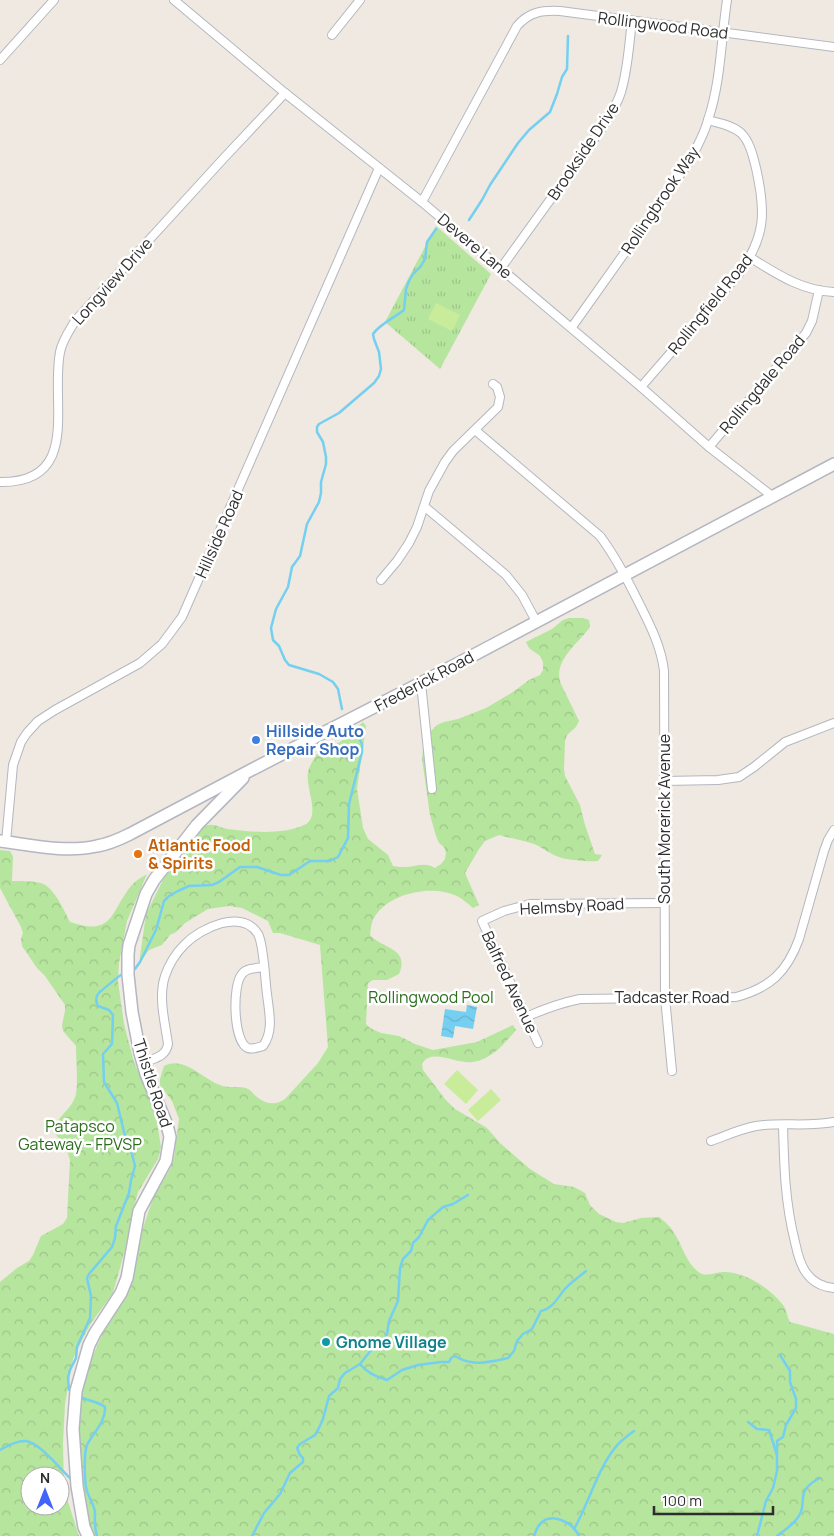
<svg xmlns="http://www.w3.org/2000/svg" width="834" height="1536" viewBox="0 0 834 1536" font-family="Manrope,sans-serif">
<style>
.grass{fill:url(#grass-tufts)}
.forest{fill:url(#forest-crowns);fill-rule:evenodd}
.pitch{fill:#c9ec9a}
.water{fill:url(#water-waves)}
.lines{fill:none;stroke-linecap:round;stroke-linejoin:round}
.stream{stroke:#75cff0;stroke-width:2.5}
.street-casing{stroke:#b4b7c1;stroke-width:10}
.secondary-casing{stroke:#b4b7c1;stroke-width:14}
.street{stroke:#fff;stroke-width:8}
.secondary{stroke:#fff;stroke-width:11}
.shop-dot{fill:#3f7fe0;stroke:#fff;stroke-width:2}
.food-dot{fill:#e8710a;stroke:#fff;stroke-width:2}
.culture-dot{fill:#0f9aa8;stroke:#fff;stroke-width:2}
.labels{text-anchor:middle;dominant-baseline:central;stroke-width:5;stroke-linejoin:round;paint-order:stroke}
.street-label{font-size:16px;fill:#2e2e2e;stroke:#fff}
.shop-label{font-size:16px;font-weight:bold;fill:#366cbe;stroke:#fff;text-anchor:start}
.food-label{font-size:16px;font-weight:bold;fill:#c56008;stroke:#fff;text-anchor:start}
.park-label{font-size:16px;fill:#2c6e1b;stroke:#fff}
.culture-label{font-size:16px;font-weight:bold;fill:#0d838f;stroke:#fff;text-anchor:start}
</style>
<defs>
<pattern id="grass-tufts" width="24" height="20" patternUnits="userSpaceOnUse" patternTransform="scale(1.25)"><rect width="24" height="20" fill="#b6e59e"/><path d="M3 7l-1-3M5 7V3M7 7l1-3M15 17l-1-3M17 17v-4M19 17l1-3" fill="none" stroke="#9dc588"/></pattern>
<pattern id="forest-crowns" width="20" height="18" patternUnits="userSpaceOnUse" patternTransform="scale(1.25)"><rect width="20" height="18" fill="#b6e59e"/><path d="M2 6a3 3 0 1 1 6 0M12 15a3 3 0 1 1 6 0" fill="none" stroke="#9dc588"/></pattern>
<pattern id="water-waves" width="16" height="10" patternUnits="userSpaceOnUse" patternTransform="scale(1.25)"><rect width="16" height="10" fill="#75cff0"/><path d="M0 5q4-4 8 0t8 0" fill="none" stroke="#66b2ce"/></pattern>
</defs>
<rect width="100%" height="100%" fill="#efe9e1"/>
<polygon class="grass" points="436,226 491,274 440,369 385,322"/>
<g class="forest">
<path d="M569,618H583L589,620L590,627C579,643 552,661 561,684L579,721L576,727L567,735L565,741L564,769L565,776L580,805L585,825L595,854L602,855L598,861C591,862 566,860 559,857C550,854 543,848 534,844C522,840 510,838 499,835L485,841L479,849L465,873L479,905L473,908C468,904 463,899 457,896C432,884 390,893 375,916C371,922 371,929 370,935C383,949 410,948 399,974L387,980H373L368,983L366,1024L370,1028L381,1033L399,1036L415,1044L433,1050L477,1042L513,1025L516,1030C504,1044 492,1059 473,1062C457,1065 432,1047 422,1064L423,1070L445,1099L455,1109L487,1128L500,1143L530,1169L554,1184L574,1187L585,1193L590,1205L599,1214L616,1222L623,1223L641,1218L659,1217C664,1221 670,1226 673,1231C682,1244 686,1264 700,1273C707,1277 716,1272 723,1272C746,1272 768,1287 783,1305C787,1310 787,1317 790,1322L834,1334V1536H92L84,1500L77,1429L82,1381L105,1328L131,1281L136,1262L140,1237L153,1198L170,1169L174,1158L179,1119L172,1101L160,1085V1079L164,1066C183,1055 203,1079 220,1085C229,1089 240,1085 248,1089C251,1090 254,1095 257,1097C266,1104 275,1106 285,1099L318,1063L328,1047L320,945L280,933H273L268,921L242,908L229,906L208,909L185,923L176,932L170,935L162,945L149,950L139,964L146,914L164,878L188,848L199,831C202,829 205,825 209,825C214,824 222,828 227,829C249,832 283,835 304,825C322,817 305,788 308,772C309,766 317,753 322,749C327,746 334,745 340,742C348,736 356,728 363,722L366,726L357,789L363,828L368,839L388,855L393,866C398,867 402,867 406,867C417,866 426,862 435,868L441,864L445,859L446,853L444,847L439,843L436,836L430,815L422,759L424,738L437,725L444,722L458,719L486,708L513,692L529,680L540,675L543,670V662L540,656L529,648L526,642L552,629L563,620Z"/>
<path d="M0,850L10,851L13,856L12,881C21,881 32,881 41,883C54,887 64,910 70,922C114,937 110,912 131,886C135,881 142,877 147,874L127,921L119,963L118,981L124,1024L134,1062L155,1110L161,1147L158,1159L138,1192L131,1218L129,1236L113,1293L91,1323L82,1340L73,1359L65,1404L63,1443L64,1489L79,1536H0V1282L17,1268L29,1261L33,1255L41,1236L63,1224L67,1218L70,1160L66,1148L54,1132C56,1115 72,1111 76,1094C78,1083 76,1058 76,1046L63,1031L62,1025L65,1011V1005L45,976L37,968L22,946L21,939L23,933L21,927L0,888ZM30,1476H60V1506H30Z"/>
</g>
<g class="pitch">
<polygon points="436,303 460,315 452,331 428,319"/>
<polygon points="457,1070 478,1090 466,1104 444,1084"/>
<polygon points="491,1089 501,1100 478,1121 468,1110"/>
</g>
<polygon class="water" points="467,1005 477,1007 473,1029 455,1026 453,1038 441,1036 445,1009 466,1012"/>
<g class="lines">
<g class="stream">
<polyline points="469,220 482,200 490,185 518,143 529,130 550,112 557,94 562,77 567,69 568,36"/>
<path d="M342,709L338,689L333,682L319,674L289,665L285,660L279,646L273,640L271,628L276,609L288,587L292,567L300,556L307,524L319,502L321,493V482L326,464V457L323,442L317,432V427L319,424L339,413L374,383L379,376L381,369L379,352L374,339L373,334C380,324 394,318 404,310L406,289L409,281L413,274L421,266L425,259L427,242L436,229"/>
<polyline points="133,970 135,969 140,962 156,930 164,901 169,896 178,891 189,886 212,885 219,882 240,867 257,867 281,875 289,875 310,861 330,861 338,857 348,838 349,804 362,752 362,744 355,731"/>
<path d="M360,1364C367,1373 376,1377 387,1380L402,1370L418,1365L441,1362H449L451,1358L455,1356C472,1367 490,1362 508,1358L514,1351L517,1341L523,1334L532,1329L541,1311C552,1309 557,1299 564,1290C570,1283 579,1277 586,1271"/>
<path d="M72,1392L69,1390L68,1377L70,1370L76,1358L77,1347L90,1318L91,1296L87,1278L89,1274L112,1247L115,1238L116,1226L129,1193L131,1180L135,1166L130,1146L124,1132L117,1103L104,1082L103,1054L112,1044L113,1015L109,1010L98,1006C96,1002 95,998 98,994C99,992 123,973 125,972"/>
<path d="M79,1396C87,1401 97,1401 105,1407C106,1422 93,1433 87,1445C84,1453 84,1482 87,1491C89,1498 95,1506 95,1513C95,1522 94,1527 97,1536"/>
<polyline points="748,1422 757,1429 769,1430 777,1455"/>
<path d="M0,1450C7,1446 17,1440 26,1441C40,1443 60,1469 71,1479"/>
<path d="M574,1529C589,1503 596,1473 614,1449C619,1442 627,1436 634,1431"/>
<polyline points="252,1536 264,1513 280,1494 290,1473 303,1462 303,1458 300,1455 297,1448 300,1444 315,1435 318,1430 323,1419 329,1396 338,1388 340,1379 345,1373 360,1364 376,1344 384,1340 387,1334 389,1321 398,1301 400,1268 403,1259 411,1251 413,1243 419,1237 428,1220 443,1207 453,1204 468,1195"/>
<path d="M534,1536C535,1533 537,1528 539,1525C551,1510 573,1523 579,1536"/>
<polyline points="757,1536 766,1501 773,1488 777,1471 777,1441 783,1437 786,1425 796,1408 796,1399 790,1382 790,1371 780,1355"/>
<path d="M777,1536C785,1530 796,1523 800,1514C803,1509 802,1504 803,1498C803,1489 812,1482 820,1478"/>
</g>
<defs>
<g id="street">
<polyline points="174,0 285,93 422,202 641,387 709,447 772,496"/>
<polyline points="332,35 360,0"/>
<polyline points="0,60 54,0"/>
<path d="M422,202L517,26C529,12 542,10 560,11L834,47"/>
<path d="M751,258C777,274 802,291 834,292"/>
<path d="M501,268L607,121C612,111 618,102 621,92C628,69 629,44 632,21"/>
<path d="M572,327L689,162C696,149 704,135 708,120C721,82 721,39 727,0"/>
<path d="M641,387L738,275C766,237 766,212 756,168C753,156 750,142 741,133C732,125 719,123 708,120"/>
<path d="M475,430L600,536C615,556 626,577 637,599C649,623 661,645 664,671L665,997L672,1071"/>
<polyline points="709,447 806,333 812,321 819,290"/>
<path d="M0,482C82,483 50,403 60,352C62,341 69,331 75,321L223,159L285,93"/>
<polyline points="425,507 506,575 522,595 536,621"/>
<polyline points="381,580 397,561 409,543 417,527 429,491 445,462 453,451 498,407 500,397 497,387 493,384"/>
<polyline points="421,683 432,789"/>
<polyline points="664,781 718,780 739,777 754,767 785,742 834,723"/>
<polyline points="6,842 13,765 21,742 27,733 38,721 55,710 140,663 162,644 182,617 379,168"/>
<path d="M526,1017C544,1009 560,1003 580,999L736,997C770,988 787,972 799,939L824,851L828,840L834,830"/>
<polyline points="538,1043 482,921 504,911 530,904 665,903"/>
<path d="M143,1063C154,1058 166,1057 168,1044C165,1022 158,997 165,976C169,964 176,953 185,944C201,928 242,908 258,934C264,945 265,981 267,994C269,1012 274,1031 263,1046C258,1047 253,1050 248,1048C233,1042 232,985 242,974C246,968 257,968 264,967"/>
<path d="M783,1125C784,1165 785,1203 795,1242C797,1251 799,1262 805,1271C812,1282 822,1287 834,1288"/>
<path d="M711,1141C725,1136 740,1129 756,1126C781,1122 808,1127 834,1122"/>
</g>
<g id="secondary">
<path d="M0,841C31,845 66,853 97,846C109,844 120,839 130,834L251,770L421,683L834,464"/>
<polyline points="88,1536 84,1527 77,1486 73,1429 76,1391 89,1345 95,1333 121,1293 127,1278 139,1211 166,1161 170,1137 167,1125 146,1074 140,1053 132,1012 128,975 128,954 129,945 146,894 154,880 197,825 243,778"/>
</g>
</defs>
<use href="#street" class="street-casing"/>
<use href="#secondary" class="secondary-casing"/>
<use href="#street" class="street"/>
<use href="#secondary" class="secondary"/>
</g>
<circle class="shop-dot" cx="256" cy="740" r="5"/>
<circle class="food-dot" cx="138" cy="854" r="5"/>
<circle class="culture-dot" cx="326" cy="1342" r="5"/>
<g class="labels">
<g class="street-label">
<text transform="translate(663 25) rotate(7)">Rollingwood Road</text>
<text transform="translate(583 151) rotate(-56)">Brookside Drive</text>
<text transform="translate(660 200) rotate(-56)">Rollingbrook Way</text>
<text transform="translate(475 246) rotate(40)">Devere Lane</text>
<text transform="translate(112 281) rotate(-48)">Longview Drive</text>
<text transform="translate(710 304) rotate(-51)">Rollingfield Road</text>
<text transform="translate(762 384) rotate(-50)">Rollingdale Road</text>
<text transform="translate(219 534) rotate(-66)">Hillside Road</text>
<text transform="translate(424 681) rotate(-28)">Frederick Road</text>
<text transform="translate(664 819) rotate(-90)">South Morerick Avenue</text>
<text transform="translate(572 906) rotate(-3)">Helmsby Road</text>
<text transform="translate(510 982) rotate(65)">Balfred Avenue</text>
<text x="672" y="997">Tadcaster Road</text>
<text transform="translate(153 1083) rotate(72)">Thistle Road</text>
</g>
<g class="shop-label">
<text x="266" y="731">Hillside Auto<tspan x="266" dy="18">Repair Shop</tspan></text>
</g>
<g class="food-label">
<text x="148" y="845">Atlantic Food<tspan x="148" dy="18">&amp; Spirits</tspan></text>
</g>
<g class="park-label">
<text x="431" y="997">Rollingwood Pool</text>
<text x="80" y="1126">Patapsco<tspan x="80" dy="18">Gateway - FPVSP</tspan></text>
</g>
<g class="culture-label">
<text x="336" y="1342">Gnome Village</text>
</g>
</g>
<g transform="translate(45 1491)"><circle r="24" fill="#ffffff" stroke="#ababab"/>
<path d="M0-4L9 19L0 12L-9 19Z" fill="#4264fb"/>
<text y="-8" font-size="14" font-weight="bold" text-anchor="middle" fill="#2e2e2e">N</text>
</g>
<path d="M654 1506v8h119v-8" fill="none" stroke="#2e2e2e" stroke-width="2.5"/>
<text x="662" y="1506" font-size="15" fill="#2e2e2e" stroke="#ffffff" stroke-width="4" paint-order="stroke">100 m</text>
</svg>
